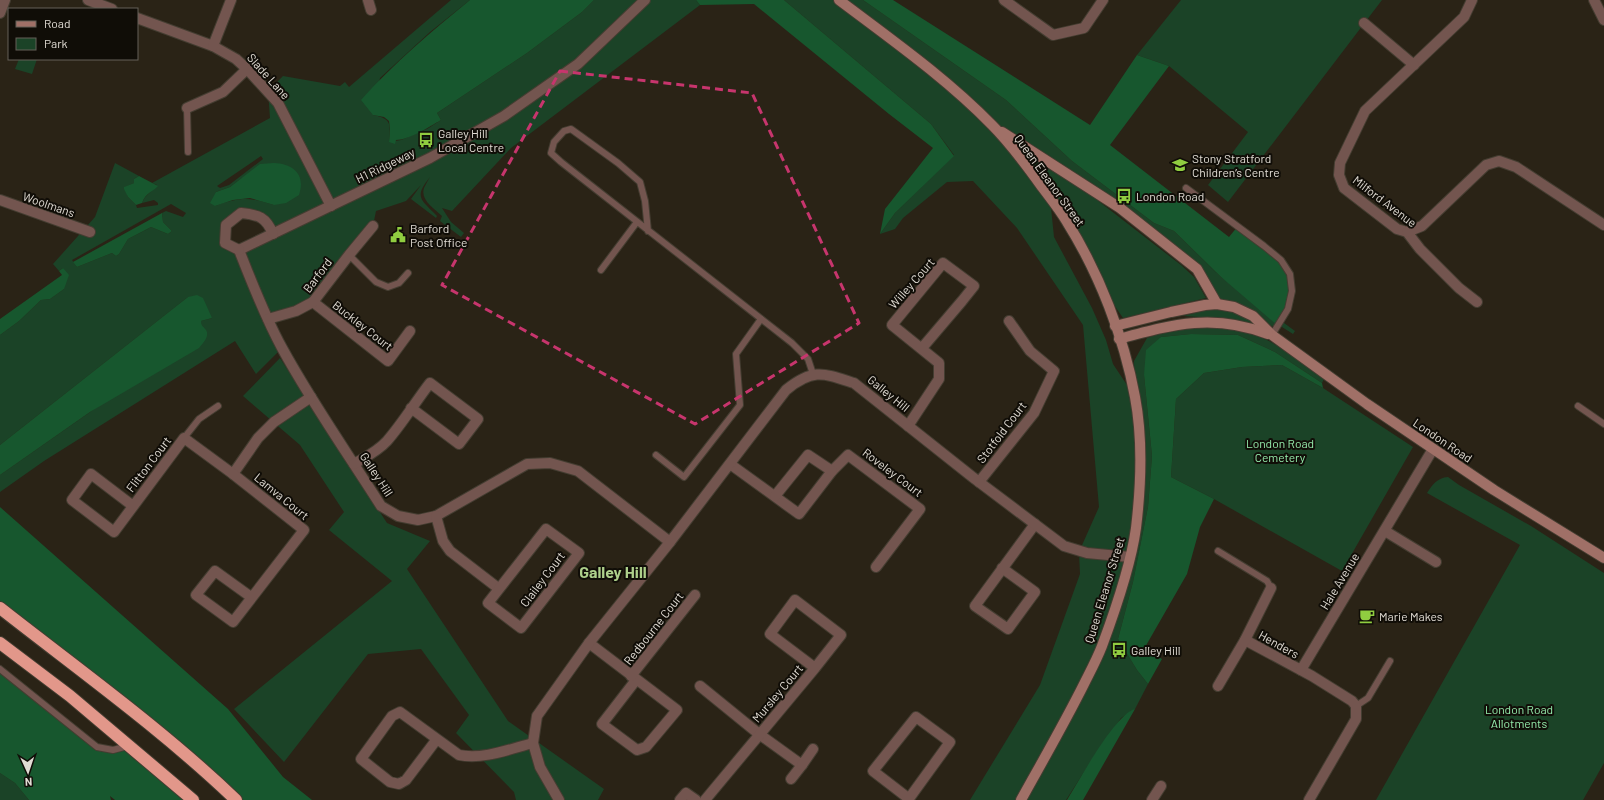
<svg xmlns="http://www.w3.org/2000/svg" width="1604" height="800" viewBox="0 0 1604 800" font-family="Barlow,sans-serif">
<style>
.green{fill:#1b4327;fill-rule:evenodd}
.forest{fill:#17572e}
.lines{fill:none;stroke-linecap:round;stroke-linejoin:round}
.lane-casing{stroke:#443d31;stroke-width:8}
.street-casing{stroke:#443d31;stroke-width:12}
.secondary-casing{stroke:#443d31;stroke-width:12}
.highway-casing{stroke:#443d31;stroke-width:14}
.lane{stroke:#73554f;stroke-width:6}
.street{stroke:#73554f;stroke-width:10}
.secondary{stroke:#a07067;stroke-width:10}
.highway{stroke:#e2978a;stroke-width:12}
.marked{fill:none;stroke:#c7356d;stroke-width:3;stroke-dasharray:8 5;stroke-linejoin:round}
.labels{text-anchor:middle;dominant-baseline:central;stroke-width:4;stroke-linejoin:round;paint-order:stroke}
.street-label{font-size:12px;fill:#e1dcd4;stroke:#100d07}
.poi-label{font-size:12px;fill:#e1dcd4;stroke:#100d07;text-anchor:start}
.park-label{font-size:12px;fill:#94ebab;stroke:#100d07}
.district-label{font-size:16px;font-weight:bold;fill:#aed08b;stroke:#100d07}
</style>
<rect width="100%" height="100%" fill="#2a2316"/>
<g class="green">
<path d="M451,0H470L430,32L380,78L373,115C393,119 390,125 389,142L401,140L427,129L441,120L437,113L527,53L582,12L594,0H696L700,5L511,148L452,211L442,208L451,222L464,233L461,237L440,221L442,216C434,208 420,200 424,188C426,184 428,180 430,177C414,197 420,199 437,216L436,218L411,199L421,185L406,201L376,211L373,226L313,302L268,319L282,348L256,374L235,341L44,461L0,492V475L206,331L201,326V321L212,318L188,297L0,445V335L19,321L41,300L50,299L64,289L63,268L59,271L53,264L95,217L115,163L139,176L134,179V183L125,187L128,197L136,205L137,208L158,205V203L154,200L142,203C146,193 152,193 157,185L152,183L270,118L268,91L283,76L340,86L345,82L349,87ZM261,156L263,159L229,185L220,188L217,186ZM242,178L274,205C249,197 240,197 215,206L216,192L230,187ZM171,204L186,213L183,217L166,211L162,213L163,222L172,231L168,234L151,227L128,239L119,254L116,256L112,253L77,267L72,260ZM241,213L268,223L273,234L239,250L225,243L226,225Z"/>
<path d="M784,0H863L1006,100L1072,161L1154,223L1174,231L1221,277L1295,331L1293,334L1282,327L1251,324L1230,319L1183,316L1206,310L1221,309L1215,289L1201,268L1124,205L1049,157L1079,186L1181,265L1194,277L1206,298L1123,318L1099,283L1050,198L1054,237L1092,308L1106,340L1113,364L1135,397L1134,361L1147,338C1154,336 1162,332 1170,330C1197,323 1244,328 1269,341C1288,352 1306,366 1324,379L1322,383L1275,352L1238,335L1191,334L1161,337L1144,375L1152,456L1148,507L1133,582L1118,639L1137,670L1148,684L1135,709L1121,718L1095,755L1066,800H970L1040,685L1080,574L1079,552L1099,507L1083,325L1017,228L973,181L947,182L903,218L895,229L880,234L895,213L954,155L931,124Z"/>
<polygon points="1181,0 1382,0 1228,202 1208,185 1248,132 1169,66 1137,55"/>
<polygon points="19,59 37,59 32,74 15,69"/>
<polygon points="280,358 387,523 430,541 407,569 508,721 604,789 598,800 516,800 514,792 456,733 469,715 421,649 368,654 284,762 234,709 392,581 329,530 344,512 300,445 243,396"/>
<polygon points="1282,365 1323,388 1413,447 1342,571 1214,499 1171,477 1176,399 1204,373 1242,367"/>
<path d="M1448,477L1459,485L1531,526L1604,573V763L1583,800H1376L1520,545L1427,493C1433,484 1437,478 1448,477Z"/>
<polygon points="0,773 15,783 29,800 0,800"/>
</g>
<g class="forest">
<path d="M470,0H594L582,12L527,53L437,113L441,120C429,127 409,140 396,140L395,144L389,142L390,129L389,121L384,117L373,115L361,100C394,63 432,31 470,0Z"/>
<polygon points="696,0 784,0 931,124 954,156 895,213 880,234 885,209 933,148 889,114 754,4 700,5"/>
<polygon points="863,0 893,0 1090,125 1137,55 1169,66 1110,145 1229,237 1238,226 1264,246 1290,274 1292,291 1278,326 1221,277 1174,231 1154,223 1072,161 1006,100"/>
<path d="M274,163C293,164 306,174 299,195L286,203L274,205L250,198L233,200L215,206L210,203L216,192L230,187L260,164Z"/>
<path d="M139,176L158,186C152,193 146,192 142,203L136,205L128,197L124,189V187L134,183V179Z"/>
<polygon points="162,213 163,222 172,231 168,234 151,227 128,239 119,254 116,256 112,253 77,267 73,262"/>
<polygon points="63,268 69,275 64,289 50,299 41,300 19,321 0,335 0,319 62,275 59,271"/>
<path d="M197,295L203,298L212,318L201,321C201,326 203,326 206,330C210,336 203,343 199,348L90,412L0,475V445L179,304L188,297Z"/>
<polygon points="1191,334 1238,335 1275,352 1322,383 1323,388 1282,365 1242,367 1204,373 1176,399 1171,477 1214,499 1200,527 1187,574 1144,649 1162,659 1148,684 1137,670 1118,639 1133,582 1148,507 1152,456 1144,375 1146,350 1161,337"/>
<polygon points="0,507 228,709 283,777 312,800 236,800 0,608"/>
<polygon points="0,670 97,747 113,750 130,746 193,800 115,800 110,796 111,800 29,800 15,783 0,773"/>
<path d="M1135,709L1083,800H1067C1079,781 1115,714 1135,709Z"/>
</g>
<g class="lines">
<defs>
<g id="lane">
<polyline points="187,108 188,152"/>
<polyline points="1186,188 1264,246 1281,260 1290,274 1292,291 1288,309 1272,335"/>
<polyline points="648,231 645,201 640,182 618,163 571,129 564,131 554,142 551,153 561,162 792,343 808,359 813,374"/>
<polyline points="349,255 376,282 388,287 399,283 408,273"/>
<polyline points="601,270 637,222"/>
<polyline points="1578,406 1604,424"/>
<polyline points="184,438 199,419 218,406"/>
<polyline points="656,455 684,477 740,405 736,354 761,319"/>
<polyline points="1218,551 1267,581 1271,588"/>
<polyline points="0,669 97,747 113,750 128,746"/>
<polyline points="1356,706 1368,698 1390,661"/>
</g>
<g id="street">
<polyline points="88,0 112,9"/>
<polyline points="368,0 371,10"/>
<polyline points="1004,0 1053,35 1084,28 1103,0"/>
<polyline points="1472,0 1464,17 1365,111 1340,163 1339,175 1344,188 1397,229 1407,232 1420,249 1459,288 1477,302"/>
<polyline points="1594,0 1604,20"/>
<polyline points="0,13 5,0"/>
<polyline points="137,18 213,46 236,59 247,69 278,103 331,206"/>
<polyline points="1364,23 1414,65"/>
<polyline points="213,46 231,0"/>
<polyline points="187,108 223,92 247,69"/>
<polyline points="0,200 90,232"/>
<polyline points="1407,232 1422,226 1486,165 1499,161 1516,167 1604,225"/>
<path d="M239,250C252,283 265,317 282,348C312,403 348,454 381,506L398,516L418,520L436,516L527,464L550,463L578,471L670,542"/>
<polyline points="239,250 430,158 504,116 578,64 645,0"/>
<path d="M239,250L225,243L226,225L241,213C259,215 266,217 273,234"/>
<polyline points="313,302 388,361 410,331"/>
<polyline points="268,319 296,311 313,302 349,255 373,226"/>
<polyline points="908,426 939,379 939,363 892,325 943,263 974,286 962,301 922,348"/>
<path d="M354,464C366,457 378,451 387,441C402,424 416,401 430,383L478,419L459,444L411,408"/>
<polyline points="730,464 799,514 832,471 848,455 920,509 876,567"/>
<polyline points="233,474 258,438 274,422 311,397"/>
<polyline points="979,482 1034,413 1054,371 1030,351 1009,321"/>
<polyline points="775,496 808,455 832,471"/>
<polyline points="133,506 91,474 72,500 114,532 184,438 233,474 304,530 233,622 196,595 215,571 251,597"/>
<polyline points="436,516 443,541 450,551 498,588"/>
<polygon points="546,529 579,553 521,628 488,603"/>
<polyline points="1385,531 1436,562"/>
<polyline points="1002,568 1035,592 1008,629 975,606 1035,524"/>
<polyline points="1245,640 1312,676 1352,701 1356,706 1356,719 1309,800"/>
<polyline points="589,643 677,710 646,747 637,750 602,724 636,680"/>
<polyline points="1301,670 1433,449"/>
<polyline points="631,676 695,595"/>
<polyline points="700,686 759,734 802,765 791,779"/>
<polyline points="1218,686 1245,640 1271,588"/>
<path d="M437,739L406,780L399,784L390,782L361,759L392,716L400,712L459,755C483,760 510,749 533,743"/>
<polyline points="802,765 813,749"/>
<path d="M559,800L540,767L533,743L537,716L589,643L670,542L786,390C813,368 823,373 854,383L975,479L1064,546L1087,553L1130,557"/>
<polyline points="680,800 686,793 696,800"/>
<polyline points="705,800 815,668 841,635 795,600 770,634 815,668"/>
<polyline points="908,800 950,742 916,717 873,771 908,798"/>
<polyline points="1152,800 1161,786"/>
</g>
<g id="secondary">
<path d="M839,0C892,40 946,78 992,125C1011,144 1027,166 1042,187C1051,199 1060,210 1067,222C1099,273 1124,337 1135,397C1143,439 1141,486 1136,528C1131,565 1115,611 1102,646C1097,659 1090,672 1084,684C1064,724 1042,762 1021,800"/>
<polyline points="1002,132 1120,208 1197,269 1217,304"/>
<polyline points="1115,326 1171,312 1205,305 1217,304 1234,307 1253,316 1272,335 1367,404 1494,490 1604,558"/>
<path d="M1119,339C1174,324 1213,313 1268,334"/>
</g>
<g id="highway">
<path d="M0,608C79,670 163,730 236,800"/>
<polyline points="0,643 70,696 193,800"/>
</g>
</defs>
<use href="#lane" class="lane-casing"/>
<use href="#street" class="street-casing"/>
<use href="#secondary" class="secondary-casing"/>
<use href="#highway" class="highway-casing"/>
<use href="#lane" class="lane"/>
<use href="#street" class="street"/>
<use href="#secondary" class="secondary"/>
<use href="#highway" class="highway"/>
</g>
<path class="marked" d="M560,71L752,93L859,323L695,424L442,285Z"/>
<defs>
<symbol id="bus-bare" viewBox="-9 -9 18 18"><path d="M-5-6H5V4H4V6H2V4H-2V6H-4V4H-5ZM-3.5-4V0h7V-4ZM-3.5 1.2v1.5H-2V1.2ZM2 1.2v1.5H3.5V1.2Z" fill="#90cd40" stroke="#100d07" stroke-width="2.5" paint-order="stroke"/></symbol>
<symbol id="school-bare" viewBox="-9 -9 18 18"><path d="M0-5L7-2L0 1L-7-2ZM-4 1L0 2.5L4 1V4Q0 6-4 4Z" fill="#90cd40" stroke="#100d07" stroke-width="2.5" paint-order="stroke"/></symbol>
<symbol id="civic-bare" viewBox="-9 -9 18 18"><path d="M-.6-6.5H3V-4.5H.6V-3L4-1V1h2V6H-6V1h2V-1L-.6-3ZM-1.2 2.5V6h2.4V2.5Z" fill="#90cd40" stroke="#100d07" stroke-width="2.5" paint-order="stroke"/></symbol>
<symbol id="cafe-bare" viewBox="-9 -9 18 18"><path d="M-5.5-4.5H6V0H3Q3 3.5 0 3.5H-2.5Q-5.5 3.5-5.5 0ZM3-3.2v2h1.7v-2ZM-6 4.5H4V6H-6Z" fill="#90cd40" stroke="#100d07" stroke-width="2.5" paint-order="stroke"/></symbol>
</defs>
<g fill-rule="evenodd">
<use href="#bus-bare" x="415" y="129" width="22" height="22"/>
<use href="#school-bare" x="1169" y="154" width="22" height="22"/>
<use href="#bus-bare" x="1113" y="185" width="22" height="22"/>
<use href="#civic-bare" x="387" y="224" width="22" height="22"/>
<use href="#cafe-bare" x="1356" y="605" width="22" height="22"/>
<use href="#bus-bare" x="1108" y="639" width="22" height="22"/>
</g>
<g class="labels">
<g class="street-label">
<text transform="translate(269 76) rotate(48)">Slade Lane</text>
<text transform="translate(385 165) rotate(-26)">H1 Ridgeway</text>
<text transform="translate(1050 180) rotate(54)">Queen Eleanor Street</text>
<text transform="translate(1385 201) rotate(37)">Milford Avenue</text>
<text transform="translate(49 204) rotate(19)">Woolmans</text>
<text transform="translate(317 275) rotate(-53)">Barford</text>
<text transform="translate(911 283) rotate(-49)">Willey Court</text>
<text transform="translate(363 325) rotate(38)">Buckley Court</text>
<text transform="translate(889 393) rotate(39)">Galley Hill</text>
<text transform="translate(1001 432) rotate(-53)">Stotfold Court</text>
<text transform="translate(1443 440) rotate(34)">London Road</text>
<text transform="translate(148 464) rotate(-53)">Flitton Court</text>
<text transform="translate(893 472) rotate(37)">Roveley Court</text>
<text transform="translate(377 474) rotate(57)">Galley Hill</text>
<text transform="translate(282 496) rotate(39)">Lamva Court</text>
<text transform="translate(542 579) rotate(-53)">Clailey Court</text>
<text transform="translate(1339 581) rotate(-59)">Hale Avenue</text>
<text transform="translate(1104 590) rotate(-73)">Queen Eleanor Street</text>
<text transform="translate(653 628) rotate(-52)">Redbourne Court</text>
<text transform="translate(1279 644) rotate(29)">Henders</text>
<text transform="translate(777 693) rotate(-50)">Mursley Court</text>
</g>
<g class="poi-label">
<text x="438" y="133">Galley Hill<tspan x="438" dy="14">Local Centre</tspan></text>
<text x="1192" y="158">Stony Stratford<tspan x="1192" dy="14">Children’s Centre</tspan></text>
<text x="1136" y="196">London Road</text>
<text x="410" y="228">Barford<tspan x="410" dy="14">Post Office</tspan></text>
<text x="1379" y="616">Marie Makes</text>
<text x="1131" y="650">Galley Hill</text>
</g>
<g class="park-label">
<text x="1280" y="443">London Road<tspan x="1280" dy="14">Cemetery</tspan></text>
<text x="1519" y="709">London Road<tspan x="1519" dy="14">Allotments</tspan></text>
</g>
<g class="district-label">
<text x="613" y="571">Galley Hill</text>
</g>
</g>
<rect x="8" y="8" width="130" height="52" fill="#100d07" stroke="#646059"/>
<rect x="16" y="21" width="20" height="6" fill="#a07067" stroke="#646059"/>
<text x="44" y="28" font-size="12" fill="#e1dcd4">Road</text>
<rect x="16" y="38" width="20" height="12" fill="#1b4327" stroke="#646059"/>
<text x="44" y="48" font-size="12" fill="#e1dcd4">Park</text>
<g transform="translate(28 772) rotate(177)" stroke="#100d07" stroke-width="3" paint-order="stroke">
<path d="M0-3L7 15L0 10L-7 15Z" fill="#e1dcd4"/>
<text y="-6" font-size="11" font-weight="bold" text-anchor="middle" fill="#e1dcd4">N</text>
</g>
</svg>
